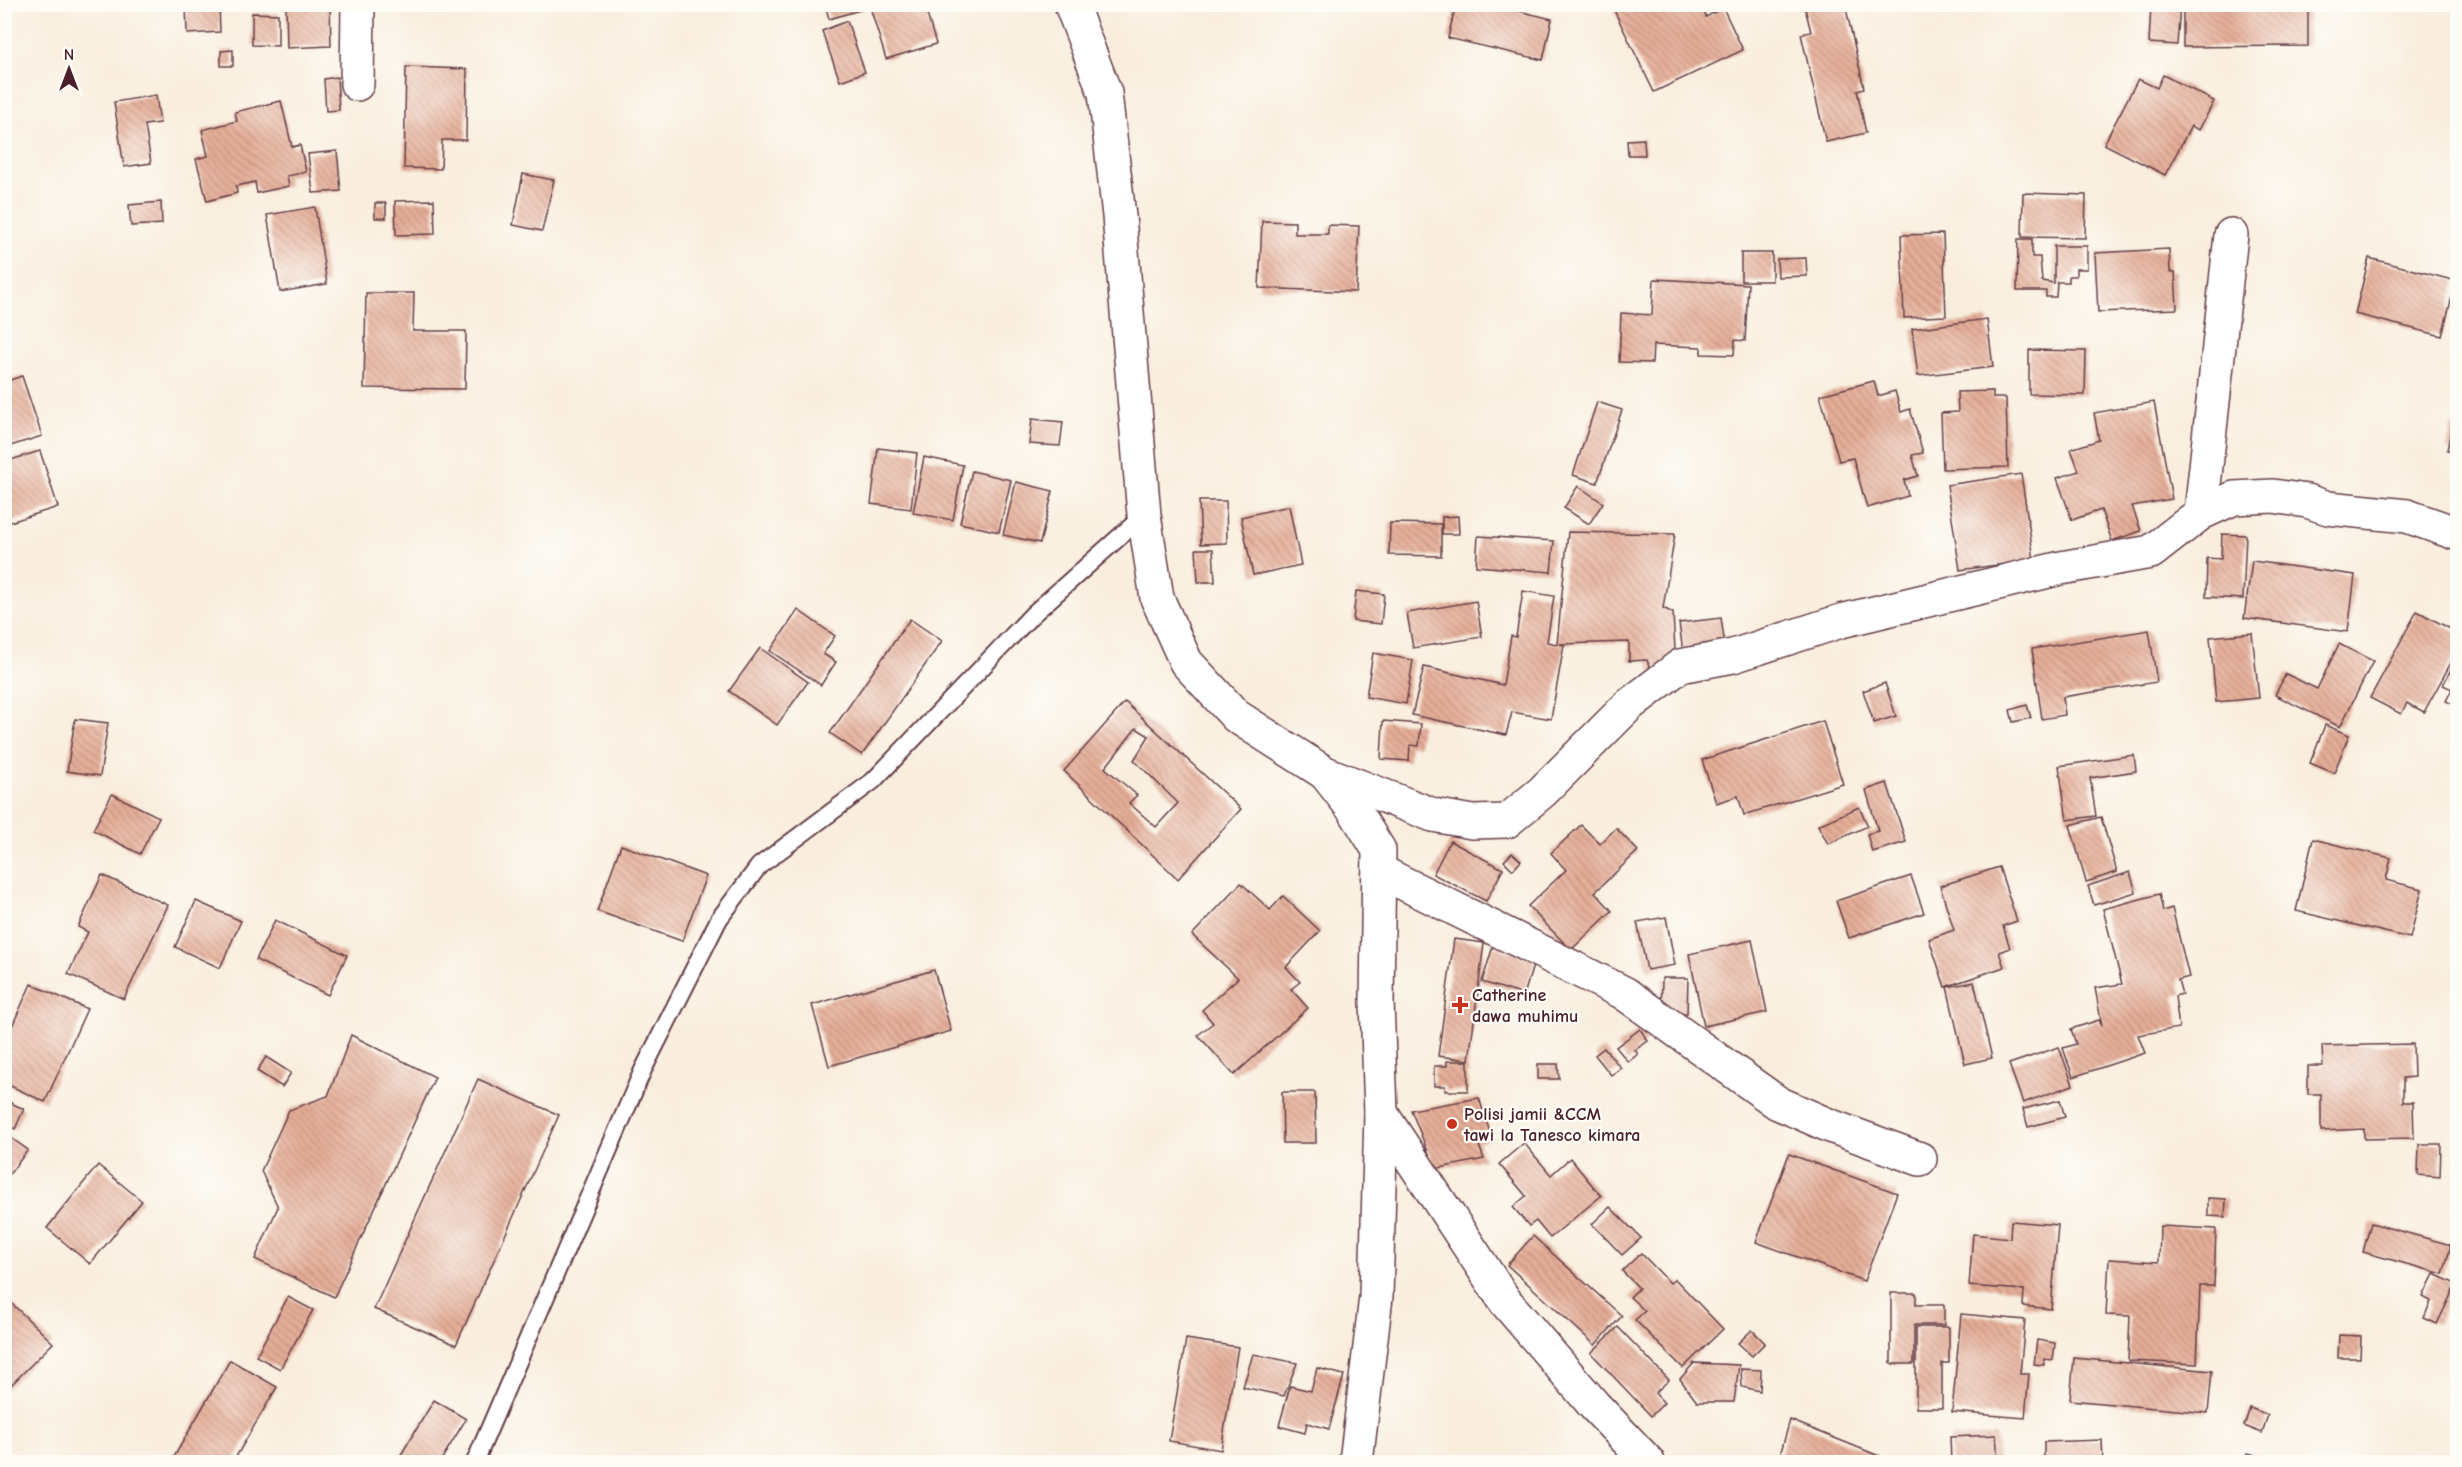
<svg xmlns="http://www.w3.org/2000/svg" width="2462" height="1467" viewBox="0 0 2462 1467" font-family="'Comic Neue',sans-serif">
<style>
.building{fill:url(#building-back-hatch);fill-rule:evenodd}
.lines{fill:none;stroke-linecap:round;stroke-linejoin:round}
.service-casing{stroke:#643e46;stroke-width:20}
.minor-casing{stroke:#643e46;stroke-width:36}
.service{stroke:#fff;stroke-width:16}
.minor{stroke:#fff;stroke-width:33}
.poi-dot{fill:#c8321e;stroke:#fdfcf7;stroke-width:2}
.labels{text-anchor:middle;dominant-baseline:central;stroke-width:4.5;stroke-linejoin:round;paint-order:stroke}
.poi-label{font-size:18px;font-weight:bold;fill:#4a1f2b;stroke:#fdfcf7;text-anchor:start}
</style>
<defs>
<pattern id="building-back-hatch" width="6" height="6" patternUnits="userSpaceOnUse" patternTransform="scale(1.5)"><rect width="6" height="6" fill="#e6ae98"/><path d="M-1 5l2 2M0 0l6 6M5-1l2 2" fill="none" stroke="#bc8d7c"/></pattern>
</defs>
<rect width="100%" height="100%" fill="#fdfcf7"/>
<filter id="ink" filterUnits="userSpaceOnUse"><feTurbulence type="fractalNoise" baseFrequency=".0167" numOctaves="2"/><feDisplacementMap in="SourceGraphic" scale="12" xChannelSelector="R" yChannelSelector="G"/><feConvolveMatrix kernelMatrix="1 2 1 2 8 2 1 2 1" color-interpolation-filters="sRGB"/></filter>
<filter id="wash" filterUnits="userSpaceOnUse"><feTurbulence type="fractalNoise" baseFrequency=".008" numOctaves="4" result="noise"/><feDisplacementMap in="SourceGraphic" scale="24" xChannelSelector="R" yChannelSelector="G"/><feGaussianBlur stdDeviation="1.35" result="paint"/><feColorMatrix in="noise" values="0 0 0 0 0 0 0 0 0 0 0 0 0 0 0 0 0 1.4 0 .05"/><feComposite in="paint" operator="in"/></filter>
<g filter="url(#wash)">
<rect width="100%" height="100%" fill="#f9eede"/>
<g id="blocks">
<g class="building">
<polygon points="186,4 219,4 220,32 187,34"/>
<polygon points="825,4 924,4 936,44 886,59 870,7 829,19"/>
<polygon points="1456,4 1490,4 1552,19 1543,60 1448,38"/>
<polygon points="1616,4 1700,4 1706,17 1723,8 1743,50 1654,92 1612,6"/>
<polygon points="1804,4 1845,4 1864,88 1857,90 1866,133 1826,142 1801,34 1811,32"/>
<polygon points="2151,4 2180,4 2177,45 2149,43"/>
<polygon points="2183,4 2308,4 2308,46 2183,47"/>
<polygon points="286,5 330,5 331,46 287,48"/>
<polygon points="252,13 278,14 278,46 252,45"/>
<polygon points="847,21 865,72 840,81 822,31"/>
<polygon points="233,50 233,66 221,66 221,51"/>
<polygon points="406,67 467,69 466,140 442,140 441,169 404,168"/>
<polygon points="2163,75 2214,101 2199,130 2191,126 2165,175 2104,144 2138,79 2157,88"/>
<polygon points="337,77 339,110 326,111 324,79"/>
<polygon points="156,95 160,123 145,125 151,163 124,167 114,102"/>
<polygon points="281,101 292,147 300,145 306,172 287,176 289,186 257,193 255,182 236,186 237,193 207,201 196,159 208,156 202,130 237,121 235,112"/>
<polygon points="1644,139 1645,155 1628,155 1627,140"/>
<polygon points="337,151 341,191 313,193 308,154"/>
<polygon points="523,174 554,180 542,231 513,225"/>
<polygon points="2023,193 2086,195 2085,238 2022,237"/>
<polygon points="434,200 435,234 396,235 395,201"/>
<polygon points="161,202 162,224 131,226 129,205"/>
<rect x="375" y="203" width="11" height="15"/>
<polygon points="315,207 327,284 280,292 267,215"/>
<polygon points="1262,221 1295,222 1295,234 1328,234 1328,225 1359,226 1356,292 1259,288"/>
<polygon points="1943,234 1946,316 1904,318 1901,235"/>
<polygon points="2018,239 2032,239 2032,257 2040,257 2042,281 2054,283 2054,246 2087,246 2087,269 2076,269 2076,276 2069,276 2069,282 2057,282 2056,297 2046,297 2046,291 2017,291"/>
<polygon points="2169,249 2170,272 2175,272 2177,309 2098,312 2095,253"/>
<rect x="1741" y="253" width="31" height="28"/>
<polygon points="1806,258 1807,276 1778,277 1777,259"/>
<polygon points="2369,258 2456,281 2442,336 2355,314"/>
<polygon points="1654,279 1748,284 1745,341 1735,340 1734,355 1701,354 1701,347 1653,345 1652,363 1619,362 1621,313 1652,315"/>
<polygon points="366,293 414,293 413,331 466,331 465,389 364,388"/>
<polygon points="1987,319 1993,367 1918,376 1912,329"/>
<polygon points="2029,350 2086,351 2085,395 2029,394"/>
<polygon points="22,376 42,436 4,448 4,382"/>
<polygon points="1874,381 1878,396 1895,391 1901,412 1910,409 1923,453 1912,455 1918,476 1904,480 1908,496 1867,508 1853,458 1839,461 1820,395"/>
<polygon points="1993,391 1993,398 2006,398 2008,467 1943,469 1941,413 1958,412 1957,392"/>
<polygon points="1597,402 1622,410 1597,483 1573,475"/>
<polygon points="2154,402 2172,499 2132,506 2141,531 2112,541 2101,510 2072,520 2057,478 2079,471 2071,449 2099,440 2094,413"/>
<polygon points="1032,419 1063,422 1060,446 1029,444"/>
<polygon points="2452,426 2458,427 2458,452 2447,450"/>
<polygon points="878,448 917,453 911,509 871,504"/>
<polygon points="40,451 58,507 4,524 4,462"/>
<polygon points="924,457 963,465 953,520 913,513"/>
<polygon points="972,471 1011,480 999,532 960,523"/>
<polygon points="2021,474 2034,560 1960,570 1947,485"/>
<polygon points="1016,482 1053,491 1040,543 1003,535"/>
<polygon points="1578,486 1603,503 1589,524 1564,508"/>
<polygon points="1199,501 1226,501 1227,543 1201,544"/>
<polygon points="1289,506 1301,565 1253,575 1241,517"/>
<polygon points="1458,516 1459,534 1442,534 1442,517"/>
<polygon points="1390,523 1441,524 1441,556 1389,555"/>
<polygon points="1568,532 1675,534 1663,608 1673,613 1675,650 1652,674 1647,660 1629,661 1629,642 1559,644 1564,645 1551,719 1512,712 1506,735 1412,715 1424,667 1503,685 1511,636 1516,637 1523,591 1554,596 1547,642 1557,644"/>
<polygon points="2222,534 2246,535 2243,599 2206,597 2207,558 2221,559"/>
<polygon points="1478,536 1554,541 1551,572 1476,566"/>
<polygon points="1196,549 1213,549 1215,582 1198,582"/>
<polygon points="2252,561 2355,575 2348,632 2244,618"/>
<polygon points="1356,591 1384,594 1381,624 1353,621"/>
<polygon points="1476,601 1482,637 1413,648 1407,613"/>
<polygon points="798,610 835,636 823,654 836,662 821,685 770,651"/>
<polygon points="2417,611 2458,633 2458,650 2424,712 2407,703 2401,714 2370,698"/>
<polygon points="1721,618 1725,646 1683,652 1679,623"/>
<polygon points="910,619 942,641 862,755 830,733"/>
<polygon points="2149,630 2157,682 2063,697 2065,715 2042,719 2032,649"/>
<polygon points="2252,633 2259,698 2216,702 2210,637"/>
<polygon points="2339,644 2373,661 2340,727 2275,695 2286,674 2317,689"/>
<polygon points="760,648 808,682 777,725 729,691"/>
<polygon points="1373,653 1413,660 1406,704 1366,697"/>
<polygon points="2458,656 2458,707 2446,701 2452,689 2443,685"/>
<polygon points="1885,683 1896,716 1874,723 1863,691"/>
<path d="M1125,702L1241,809L1178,879L1064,771ZM1136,728L1149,736L1134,760L1178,803L1156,827L1129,803L1137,795L1105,768Z"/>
<polygon points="2027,705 2031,718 2013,722 2010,710"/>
<polygon points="75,719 108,723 100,776 67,771"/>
<polygon points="1383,721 1421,724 1419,746 1410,745 1409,761 1381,759"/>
<polygon points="1823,721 1843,784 1744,815 1738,796 1716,803 1702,760"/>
<polygon points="2325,725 2349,735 2334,773 2310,763"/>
<polygon points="2134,755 2136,771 2090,778 2096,816 2067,820 2059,766"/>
<polygon points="1887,783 1906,842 1872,852 1867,834 1878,831 1866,790"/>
<polygon points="112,794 159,817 140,854 93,830"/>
<polygon points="1859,807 1868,826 1828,844 1818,825"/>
<polygon points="2101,817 2117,872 2086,882 2070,825"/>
<polygon points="1581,825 1600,844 1616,828 1638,851 1595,892 1612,911 1571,950 1528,906 1566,870 1551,853"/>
<polygon points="2313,839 2391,858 2386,880 2422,889 2410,938 2296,911"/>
<polygon points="1450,841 1503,869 1486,901 1433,874"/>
<polygon points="621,845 706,876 682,941 597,911"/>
<polygon points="1512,853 1521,861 1513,870 1504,861"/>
<polygon points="1999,867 2017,921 2003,926 2010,948 1999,952 2004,967 1945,987 1929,939 1954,930 1940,886"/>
<polygon points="2130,872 2136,892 2094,905 2088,886"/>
<polygon points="102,875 168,905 124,999 68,974 88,932 78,927"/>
<polygon points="1911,876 1924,913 1849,938 1836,901"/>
<polygon points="1241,883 1270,910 1283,896 1320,931 1286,967 1300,982 1291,989 1308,1008 1234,1075 1198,1035 1213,1023 1202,1010 1238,978 1192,935"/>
<polygon points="2159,894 2163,911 2172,908 2189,977 2178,980 2182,994 2175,996 2179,1028 2138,1035 2145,1053 2073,1077 2063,1048 2076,1044 2071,1029 2099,1020 2102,1026 2095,988 2122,984 2103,909"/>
<polygon points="196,901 241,921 220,968 175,947"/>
<polygon points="1666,917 1675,965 1647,970 1637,922"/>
<polygon points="275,920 347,955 328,995 256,960"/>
<polygon points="1454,939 1484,943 1469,1060 1438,1056"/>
<polygon points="1752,940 1767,1012 1704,1026 1689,954"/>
<polygon points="1493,946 1535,959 1524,995 1482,982"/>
<polygon points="934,970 951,1031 829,1066 812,1005"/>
<polygon points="1662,978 1688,978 1687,1014 1661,1014"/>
<polygon points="1974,982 1992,1058 1965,1064 1947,987"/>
<polygon points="31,984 87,1009 45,1102 4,1083 4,1044"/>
<polygon points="1640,1029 1648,1041 1635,1050 1638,1054 1628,1062 1616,1047"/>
<polygon points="351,1035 435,1077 334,1297 255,1259 278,1207 261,1171 289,1110 328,1096"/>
<polygon points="2413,1044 2414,1077 2403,1078 2403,1102 2413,1102 2414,1138 2364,1139 2364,1129 2321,1131 2321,1094 2308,1094 2308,1066 2323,1066 2322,1046"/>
<polygon points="2059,1047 2073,1085 2023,1103 2009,1064"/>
<polygon points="1604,1048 1621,1068 1611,1075 1595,1055"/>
<polygon points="266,1057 291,1073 282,1087 257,1071"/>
<polygon points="1447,1061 1468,1061 1468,1091 1445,1091 1445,1086 1434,1086 1434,1066 1447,1066"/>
<polygon points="1538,1064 1558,1064 1559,1079 1538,1079"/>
<polygon points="478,1079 559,1115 456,1345 374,1309"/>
<polygon points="1282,1092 1315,1092 1316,1143 1283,1143"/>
<polygon points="1479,1098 1492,1138 1478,1143 1484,1159 1435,1169 1411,1110"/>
<polygon points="4,1100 24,1109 15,1129 4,1123"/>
<polygon points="2060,1100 2065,1117 2028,1127 2023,1109"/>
<polygon points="4,1133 28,1150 4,1181"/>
<polygon points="1524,1143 1551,1175 1570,1158 1601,1196 1550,1238 1536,1221 1529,1226 1513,1207 1526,1196 1499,1164"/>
<polygon points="2419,1144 2441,1144 2440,1177 2418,1175"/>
<polygon points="1789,1154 1897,1193 1864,1281 1756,1242"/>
<polygon points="98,1165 142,1201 90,1264 47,1228"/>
<polygon points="2208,1198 2226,1199 2225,1217 2208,1216"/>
<polygon points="1610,1207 1641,1238 1622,1255 1592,1224"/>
<polygon points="2011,1221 2058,1225 2051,1309 2023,1306 2024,1290 1969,1286 1973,1234 2010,1238"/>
<polygon points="2371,1223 2451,1245 2443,1274 2363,1252"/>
<polygon points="2160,1226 2216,1229 2214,1286 2200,1286 2197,1364 2128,1361 2130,1316 2106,1315 2109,1259 2159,1262"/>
<polygon points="1533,1236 1622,1316 1595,1345 1507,1265"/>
<polygon points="1641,1253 1670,1283 1675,1279 1723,1329 1683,1368 1635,1320 1645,1311 1630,1297 1639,1288 1622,1271"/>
<polygon points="2434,1274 2456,1284 2437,1324 2424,1318 2431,1301 2423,1297"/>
<polygon points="1891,1293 1916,1293 1916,1305 1944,1305 1944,1325 1914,1325 1914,1364 1891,1364"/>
<polygon points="288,1297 313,1310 280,1369 256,1356"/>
<polygon points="9,1301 53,1343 4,1392 4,1306"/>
<polygon points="1961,1314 2025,1320 2020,1374 2029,1374 2025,1418 1952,1412"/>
<polygon points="1618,1327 1669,1380 1655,1393 1664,1403 1651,1416 1591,1353"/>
<polygon points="1916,1327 1949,1327 1949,1363 1942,1363 1942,1408 1916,1408"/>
<polygon points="1752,1330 1765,1343 1752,1356 1738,1343"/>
<polygon points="2339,1335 2361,1336 2360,1358 2338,1358"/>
<polygon points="1186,1339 1238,1347 1221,1450 1169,1441"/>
<polygon points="2037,1340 2055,1343 2053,1360 2044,1359 2044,1365 2034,1364"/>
<polygon points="1253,1354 1297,1363 1284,1396 1243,1387"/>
<polygon points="2074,1358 2212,1371 2208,1413 2070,1400"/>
<polygon points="230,1360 277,1387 233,1462 171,1462"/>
<polygon points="1694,1363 1739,1365 1734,1402 1697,1402 1680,1379"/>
<polygon points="1317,1368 1344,1375 1329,1429 1307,1423 1305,1433 1279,1426 1290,1386 1311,1391"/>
<polygon points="1741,1369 1761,1370 1760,1391 1742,1387"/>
<polygon points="434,1400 466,1419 440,1462 406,1462 399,1458"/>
<polygon points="2250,1408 2268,1415 2262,1433 2244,1426"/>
<polygon points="1790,1420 1879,1456 1877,1462 1778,1462"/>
<polygon points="1996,1435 1998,1462 1951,1462 1950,1437"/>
<polygon points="2102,1440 2103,1462 2044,1462 2044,1442"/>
<polygon points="2248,1453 2279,1462 2245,1462"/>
</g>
</g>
</g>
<g filter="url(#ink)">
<use href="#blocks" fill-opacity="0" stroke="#643e46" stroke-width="1.5"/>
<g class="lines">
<defs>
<polyline id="service" points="475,1462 643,1070 719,919 759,866 873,781 1033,614 1144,515"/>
<g id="minor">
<polyline points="1071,4 1105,93 1119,216 1144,515 1157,598 1186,662 1236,716 1325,773 1354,810 1379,850 1377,1002 1381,1113 1376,1297 1356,1462"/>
<polyline points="357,84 358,4"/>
<polyline points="2201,513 2231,235"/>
<polyline points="1325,773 1433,815 1472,822 1507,821 1542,792 1629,705 1680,666 1733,656 1841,621 2061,568 2151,552 2201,513 2234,498 2273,496 2307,501 2328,508 2407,516 2458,534"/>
<polyline points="1381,872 1624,993 1778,1103 1828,1125 1920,1159"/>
<polyline points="1381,1113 1505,1301 1593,1404 1648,1462"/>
</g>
</defs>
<use href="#service" class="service-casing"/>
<use href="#minor" class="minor-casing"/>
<use href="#service" class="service"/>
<use href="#minor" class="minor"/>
</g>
</g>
<g class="poi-dot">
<path d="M1457 996h6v6h6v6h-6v6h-6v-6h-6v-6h6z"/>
<circle cx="1452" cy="1124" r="6"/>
</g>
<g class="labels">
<g class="poi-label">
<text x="1472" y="995">Catherine<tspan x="1472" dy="21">dawa muhimu</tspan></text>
<text x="1464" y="1114">Polisi jamii &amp;CCM<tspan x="1464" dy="21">tawi la Tanesco kimara</tspan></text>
</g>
</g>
<rect width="2462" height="1467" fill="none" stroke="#fdfcf7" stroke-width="24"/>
<g transform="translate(69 69)" stroke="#fdfcf7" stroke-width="4.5" paint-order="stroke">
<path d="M0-4.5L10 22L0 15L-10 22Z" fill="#4a1f2b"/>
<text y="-9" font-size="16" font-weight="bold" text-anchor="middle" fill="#4a1f2b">N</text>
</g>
</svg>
